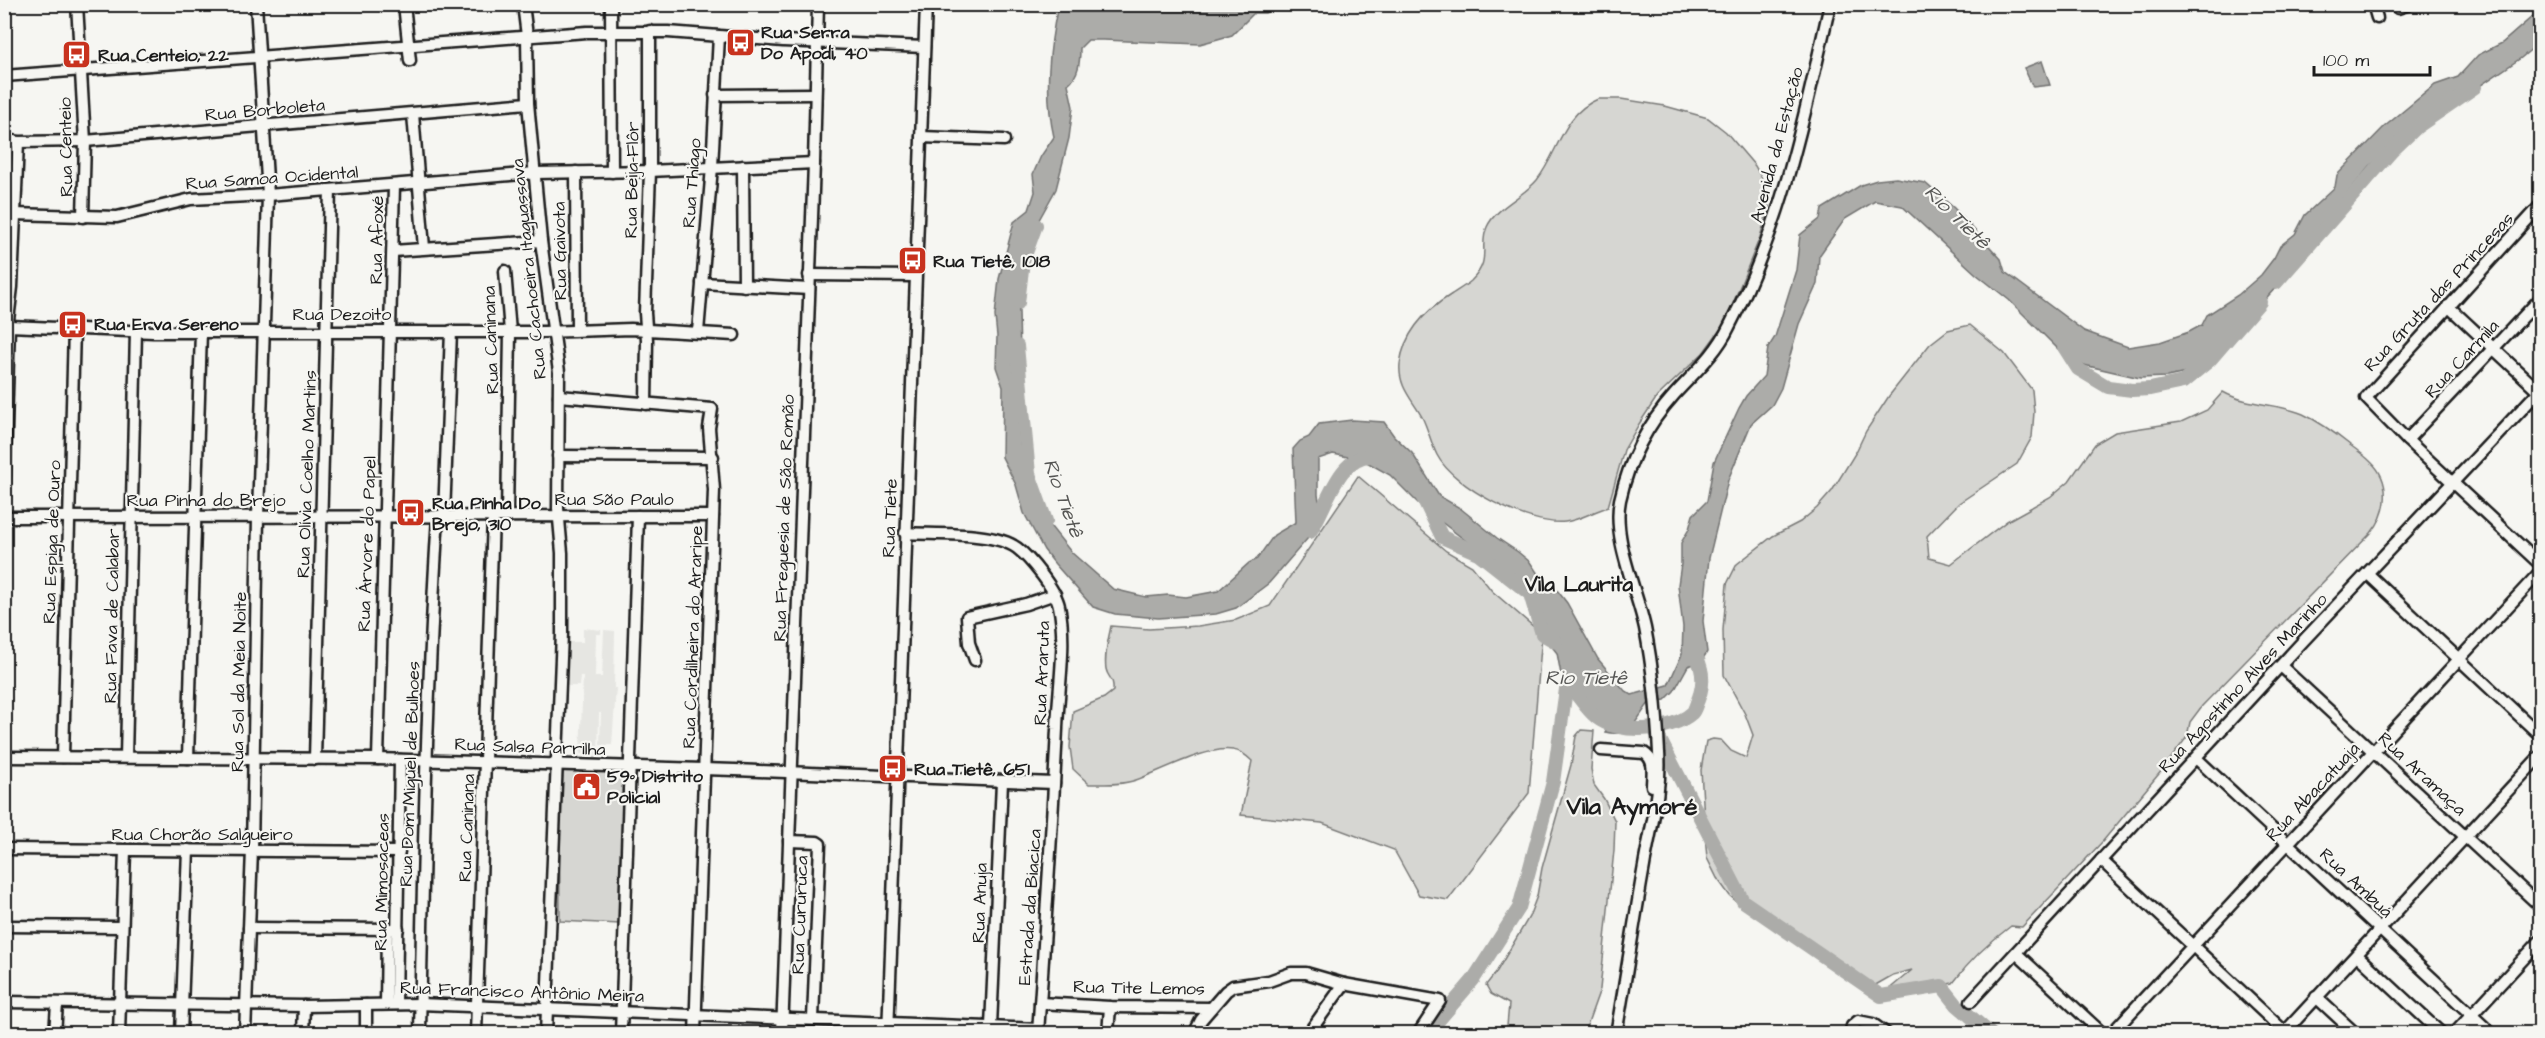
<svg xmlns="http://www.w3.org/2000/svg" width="2545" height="1038" viewBox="0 0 2545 1038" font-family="'Architects Daughter',sans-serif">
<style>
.built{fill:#e6e6e2}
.green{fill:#d6d6d2;stroke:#797977;stroke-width:1.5}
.water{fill:#acaca9;stroke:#727271;stroke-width:1.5}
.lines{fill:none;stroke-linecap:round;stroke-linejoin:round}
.stream{stroke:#727271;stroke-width:2}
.river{stroke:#acaca9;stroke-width:14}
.minor-casing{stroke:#1c1c1c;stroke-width:15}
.minor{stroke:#f6f6f2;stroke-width:10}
.labels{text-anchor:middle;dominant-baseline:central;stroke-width:4.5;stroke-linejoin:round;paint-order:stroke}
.poi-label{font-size:18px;font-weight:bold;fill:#1c1c1c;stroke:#f6f6f2;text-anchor:start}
.street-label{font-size:18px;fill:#1c1c1c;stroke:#f6f6f2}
.water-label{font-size:20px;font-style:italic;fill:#565654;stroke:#f6f6f2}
.quarter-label{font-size:21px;font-weight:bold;fill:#1c1c1c;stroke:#f6f6f2}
.district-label{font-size:24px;font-weight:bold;fill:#1c1c1c;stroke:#f6f6f2}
</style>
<rect width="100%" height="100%" fill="#f6f6f2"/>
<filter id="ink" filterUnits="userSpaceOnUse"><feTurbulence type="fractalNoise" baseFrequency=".0167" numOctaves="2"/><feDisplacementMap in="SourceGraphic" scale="12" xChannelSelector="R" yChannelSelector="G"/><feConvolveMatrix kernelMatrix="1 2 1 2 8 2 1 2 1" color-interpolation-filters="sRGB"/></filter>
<g filter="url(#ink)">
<polygon class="built" points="583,628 601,630 601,634 596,634 595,677 602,677 604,630 615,631 614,688 616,688 612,745 600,745 601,713 599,713 598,760 593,760 593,754 580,754 583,676 580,676 579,686 567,686 568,642 583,642"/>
<g class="green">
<path d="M1598,99H1621L1665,106L1708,118L1726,132L1755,166L1766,186L1769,208L1760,237L1725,323L1703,353L1657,397L1639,424L1624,450L1608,507C1594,511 1580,520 1565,522C1529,526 1454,488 1437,455C1431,443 1428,429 1422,417C1412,399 1398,387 1400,364C1404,333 1426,310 1452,294C1458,290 1465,286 1471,281C1493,259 1478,247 1487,227C1496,207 1523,197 1537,180C1559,152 1562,114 1598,99Z"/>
<path d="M1970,325L2004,353L2032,390L2034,412L2032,437L2017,464L1959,503L1927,536L1929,558L1951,564L2007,521L2050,497L2069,481L2095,444L2115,432L2181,422L2207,410L2223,392C2248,406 2277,403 2303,414C2320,422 2335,433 2350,445C2357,450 2365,456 2371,462C2392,482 2388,513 2371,533L2202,706L2190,722L2187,737L2163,769L2103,841L2022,927L2011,926C1988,943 1970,960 1953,983L1881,996L1912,970L1893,975L1865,991L1850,975L1812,950L1775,920L1747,910L1730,896L1717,878L1707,858L1705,835L1701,770L1706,741L1713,739L1721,740L1731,751L1746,758L1753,735L1745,714L1724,675L1723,630L1727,584L1737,564L1773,536L1800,522L1817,508L1832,491L1856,452L1866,431L1889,396L1930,344L1948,330Z"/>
<path d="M1358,476L1446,551L1472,566L1492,591L1542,634L1529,793L1448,900L1419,895L1394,850L1322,823L1241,815L1252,761C1247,756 1241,751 1233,750C1209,745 1159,772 1136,780C1122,785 1104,784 1089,784L1073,769L1070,747L1073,711L1104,698L1113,691C1114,677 1108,679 1106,669C1104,656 1108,640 1111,626L1149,629L1198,626L1236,620L1270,606Z"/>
<polygon points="1581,730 1594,731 1591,769 1594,785 1604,799 1615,821 1614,850 1600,989 1585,1031 1581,1033 1499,1033 1507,1026 1509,1004 1491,994 1486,985 1497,971 1529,917 1537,896 1542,868 1571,765 1576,736"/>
<polygon points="559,766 626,770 620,924 560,921"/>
</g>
<g class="water">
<path d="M1058,5H1280L1265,13H1254L1232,35L1200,44L1103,40H1088L1080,48C1080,62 1079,75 1068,84L1073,107L1069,138L1056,189L1035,227L1018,268L1020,355L1018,373L1021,398L1018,417L1021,450L1030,489L1042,508L1047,522L1071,552L1113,589L1146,597L1168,595L1186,597L1218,591L1249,563L1257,559L1274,535L1296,522L1293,449L1300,441L1309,437L1319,424L1352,420L1384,422L1394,436L1412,453L1439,496L1460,508L1497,538L1518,552L1530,562L1544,583L1557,590L1567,603L1598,659L1625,691L1632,695L1668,685L1682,654L1683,627L1678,585L1681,564V543L1689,529L1693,515L1707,501L1714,462L1739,408L1746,396L1764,376L1768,348L1775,337L1796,270L1800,235L1820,219L1822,209L1861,185L1877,180L1896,178L1925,183L1954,208L2001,259L2005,272L2084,331L2128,347L2160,342L2189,332L2202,325L2207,315L2238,295L2261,275L2274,258L2280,246L2295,234L2305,215L2335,187L2337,175L2384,127L2435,85L2458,77L2478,55L2502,43L2540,10V42L2521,58L2481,85L2447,104L2370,166L2300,251L2279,284L2215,354L2191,372L2167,377L2140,378L2071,362L2009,300L1976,274L1902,206L1875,201L1845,219L1819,256L1817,284L1799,324L1781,388L1772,405L1751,424L1728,480L1709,558L1703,621L1707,652L1701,662L1688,666L1674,691L1665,700L1649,703C1635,721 1632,738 1605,732L1610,724L1592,705L1570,697L1563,685L1557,653L1542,634L1539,610L1521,583L1423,508L1390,475L1363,460L1333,454L1318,459V495L1321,511L1315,530L1269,583L1236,608L1216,614L1158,618L1115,614L1093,607L1055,564L1044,550L1024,513L1016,485L1002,457L1003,387L996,367L997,336L995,316L999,279L1014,222L1029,210L1035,192L1033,174L1041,156L1054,137C1044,93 1049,48 1058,5Z"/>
<polygon points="2042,61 2050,85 2033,87 2024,68"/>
</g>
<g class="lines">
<polyline class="stream" points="517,4 520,25"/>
<g class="river">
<polyline points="2276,283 2392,151 2417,127 2475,87"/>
<polyline points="1018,303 1023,261 1036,225"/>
<polyline points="1017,346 1029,474 1046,521"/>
<polyline points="2064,347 2078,369 2108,387 2132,390 2150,389 2183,382 2210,360 2260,302"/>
<polyline points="1422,496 1442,537 1478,553 1530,594 1542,634 1556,642"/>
<path d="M1310,532C1327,508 1337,456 1371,456"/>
<path d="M1572,689C1580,698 1587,710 1596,717C1618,735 1671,732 1692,713C1695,710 1696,704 1698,700C1706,680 1702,667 1693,648"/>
<polyline points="1655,730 1743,901 1881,996 1942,986 1957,1005 1991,1034"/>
<polyline points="1427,1034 1473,980 1519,908 1553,782 1566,689"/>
</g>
<defs>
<g id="minor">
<polyline points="77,4 85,141 83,217"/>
<polyline points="404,4 410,61"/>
<polyline points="523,4 527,36 528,103 541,241 559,372 558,508 562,553 562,633 546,1034"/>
<polyline points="611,4 612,172"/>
<polyline points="2373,4 2377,18"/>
<polyline points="2398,8 2410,4"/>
<polyline points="4,76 587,32 668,32 783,41 924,47"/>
<polyline points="715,95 815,94"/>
<polyline points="413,114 424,248"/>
<polyline points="921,137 1004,140"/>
<polyline points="4,139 18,142 85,141 528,103"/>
<polyline points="743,166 744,286"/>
<polyline points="576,172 577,329"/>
<polyline points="2540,206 2366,398 2407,440 2540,564"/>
<polyline points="14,214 117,217 191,199 268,195 535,173 650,171 814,163"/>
<polyline points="393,251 541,241"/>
<polyline points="505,271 510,332 507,516"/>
<polyline points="809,275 915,276"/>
<polyline points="702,283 809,289"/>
<polyline points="2448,306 2540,392"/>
<polyline points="4,316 9,326 4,496"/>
<polyline points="8,320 12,287 18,142"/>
<polyline points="9,326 153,332 544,332 631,329 734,335"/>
<polyline points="698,332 712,167 719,36"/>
<polyline points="559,396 712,409 709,428 714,490 695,1034"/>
<polyline points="646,404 647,340 645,313 650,171 650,31"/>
<polyline points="2407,440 2540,299"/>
<polyline points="558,456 713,457"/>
<polyline points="444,516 451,331"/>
<polyline points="4,517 713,516"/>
<path d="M905,533C934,535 995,531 1017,548C1030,558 1056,590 1059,606C1067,643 1058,691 1057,729C1052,831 1045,932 1038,1033"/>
<polyline points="2368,574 2540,735"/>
<polyline points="975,660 969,643 967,617 1026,604 1055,594"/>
<polyline points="2281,666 2540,906"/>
<path d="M1601,750L1644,753C1656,760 1652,774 1652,786"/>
<polyline points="4,757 378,759 735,770 1054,783"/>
<polyline points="63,757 74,328"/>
<polyline points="126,757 136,331"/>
<polyline points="188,758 201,331"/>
<polyline points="2196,758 2492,1034"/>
<polyline points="315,759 330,190"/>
<polyline points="378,759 394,186"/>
<polyline points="789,841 817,842 820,844 813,1019"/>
<polyline points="4,849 399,852"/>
<polyline points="2101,860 2287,1034"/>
<polyline points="4,926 122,927"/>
<polyline points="249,928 398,929"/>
<polyline points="2016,953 2103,1034"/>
<polyline points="2357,955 2442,1034"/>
<polyline points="2316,997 2356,1034"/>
<polyline points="1971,1001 2305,639 2540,390"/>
<polyline points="4,1002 304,1006 420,1004 1038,1029"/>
<polyline points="1040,1003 1110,1007 1211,1008"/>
<polyline points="386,1004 387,928"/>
<polyline points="396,1004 400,760"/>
<polyline points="2469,1017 2476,1034"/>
<polyline points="991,1026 1002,782"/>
<polyline points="55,1034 57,1004"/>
<polyline points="119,1034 125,850"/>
<polyline points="181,1034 188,850"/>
<polyline points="245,1034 252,850 258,517 268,195 256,4"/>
<polyline points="303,1034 304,1006"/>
<polyline points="366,1034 366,1005"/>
<path d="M420,1034C423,861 427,688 438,516"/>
<polyline points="476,1034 493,516"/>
<polyline points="621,1034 638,516"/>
<polyline points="782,1034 814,163 818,4"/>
<polyline points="888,1034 926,4"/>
<polyline points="1108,1034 1110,1007"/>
<polyline points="1194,1034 1201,1020 1226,991 1233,986 1269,981 1291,973 1306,973 1344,984 1440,1001 1418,1034"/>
<polyline points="1308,1034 1344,984"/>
<path d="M1616,1034C1626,978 1634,922 1644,866C1650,829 1662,792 1659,753C1657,711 1653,669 1645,628C1637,590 1612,539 1620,500C1629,460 1647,425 1674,395C1694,373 1716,354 1729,327C1782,226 1805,115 1830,4"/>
<polyline points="1850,1034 1852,1026 1858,1021 1873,1024 1887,1034"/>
<polyline points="2111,1034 2540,572"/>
<polyline points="2283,1034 2540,756"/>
<polyline points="2454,1034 2540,941"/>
</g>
</defs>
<use href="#minor" class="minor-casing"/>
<use href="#minor" class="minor"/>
</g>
</g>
<defs>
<symbol id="bus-square" viewBox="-11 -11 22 22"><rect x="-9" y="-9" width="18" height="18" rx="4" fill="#c8321e" stroke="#f6f6f2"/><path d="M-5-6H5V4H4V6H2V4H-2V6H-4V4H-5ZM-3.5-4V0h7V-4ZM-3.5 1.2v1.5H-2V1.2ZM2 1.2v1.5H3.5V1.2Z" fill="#fff"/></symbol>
<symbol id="civic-square" viewBox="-11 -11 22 22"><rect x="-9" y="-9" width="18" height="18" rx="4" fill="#c8321e" stroke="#f6f6f2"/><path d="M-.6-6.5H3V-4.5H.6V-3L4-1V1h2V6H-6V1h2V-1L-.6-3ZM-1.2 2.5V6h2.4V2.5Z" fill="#fff"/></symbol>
</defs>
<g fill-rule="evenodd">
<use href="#bus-square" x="724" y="26" width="33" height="33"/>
<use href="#bus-square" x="60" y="38" width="33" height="33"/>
<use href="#bus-square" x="896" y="244" width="33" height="33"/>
<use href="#bus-square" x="56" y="308" width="33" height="33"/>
<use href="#bus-square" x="394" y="496" width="33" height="33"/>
<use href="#bus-square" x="876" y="752" width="33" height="33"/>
<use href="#civic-square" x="570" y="770" width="33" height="33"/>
</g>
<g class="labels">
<g class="poi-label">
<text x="761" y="32">Rua Serra<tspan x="761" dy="21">Do Apodi, 40</tspan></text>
<text x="98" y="55">Rua Centeio, 22</text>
<text x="933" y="261">Rua Tietê, 1018</text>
<text x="94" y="324">Rua Erva Sereno</text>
<text x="432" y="503">Rua Pinha Do<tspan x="432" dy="21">Brejo, 310</tspan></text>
<text x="914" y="769">Rua Tietê, 651</text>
<text x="607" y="776">59º Distrito<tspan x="607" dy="21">Policial</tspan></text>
</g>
<g class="street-label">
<text transform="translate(265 110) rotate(-5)">Rua Borboleta</text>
<text transform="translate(1777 145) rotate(-75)">Avenida da Estação</text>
<text transform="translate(66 147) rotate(-91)">Rua Centeio</text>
<text transform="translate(272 178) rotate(-4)">Rua Samoa Ocidental</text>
<text transform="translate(632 180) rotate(-89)">Rua Beija-Flôr</text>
<text transform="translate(692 183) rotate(-86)">Rua Thiago</text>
<text transform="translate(377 240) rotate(-89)">Rua Afoxé</text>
<text transform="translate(560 251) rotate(-91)">Rua Gaivota</text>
<text transform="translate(529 269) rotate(-96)">Rua Cachoeira Itaguassava</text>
<text transform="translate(2439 292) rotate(-47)">Rua Gruta das Princesas</text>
<text x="342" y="314">Rua Dezoito</text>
<text transform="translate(491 340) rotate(-92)">Rua Caninana</text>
<text transform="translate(2462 359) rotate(-47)">Rua Carmila</text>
<text transform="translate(307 474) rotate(-88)">Rua Olívia Coelho Martins</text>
<text x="614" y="499">Rua São Paulo</text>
<text x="206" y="500">Rua Pinha do Brejo</text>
<text transform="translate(784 518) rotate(-88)">Rua Freguesia de São Romão</text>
<text transform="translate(890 518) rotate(-88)">Rua Tiete</text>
<text transform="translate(52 542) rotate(-88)">Rua Espiga de Ouro</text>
<text transform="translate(367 544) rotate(-88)">Rua Árvore do Papel</text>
<text transform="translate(112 616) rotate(-89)">Rua Fava de Calabar</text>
<text transform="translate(693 637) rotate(-88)">Rua Cordilheira do Araripe</text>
<text transform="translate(1042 673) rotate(-88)">Rua Araruta</text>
<text transform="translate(239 682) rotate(-89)">Rua Sol da Meia Noite</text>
<text transform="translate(2243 683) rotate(-47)">Rua Agostinho Alves Marinho</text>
<text transform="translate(530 747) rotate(2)">Rua Salsa Parrilha</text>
<text transform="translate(410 774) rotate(-88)">Rua Dom Miguel de Bulhoes</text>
<text transform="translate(2422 774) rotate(43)">Rua Aramaça</text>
<text transform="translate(2313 792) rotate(-47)">Rua Abacatuaja</text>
<text transform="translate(467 828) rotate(-88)">Rua Caninana</text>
<text x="202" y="834">Rua Chorão Salgueiro</text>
<text transform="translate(382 882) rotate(-89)">Rua Mimosaceas</text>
<text transform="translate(2356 883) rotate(43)">Rua Ambuá</text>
<text transform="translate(980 903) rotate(-88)">Rua Anuja</text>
<text transform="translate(1030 907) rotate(-86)">Estrada da Biacica</text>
<text transform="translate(800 915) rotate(-88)">Rua Cururuca</text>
<text transform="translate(1139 988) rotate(1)">Rua Tite Lemos</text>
<text transform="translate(522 992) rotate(2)">Rua Francisco Antônio Meira</text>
</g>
<g class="water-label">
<text transform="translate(1957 217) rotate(44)">Rio Tietê</text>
<text transform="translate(1063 498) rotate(70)">Rio Tietê</text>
<text x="1586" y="678">Rio Tietê</text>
</g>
<g class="quarter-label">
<text x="1579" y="584">Vila Laurita</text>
</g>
<g class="district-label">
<text x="1632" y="807">Vila Aymoré</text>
</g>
</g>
<rect width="2545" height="1038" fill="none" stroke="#f6f6f2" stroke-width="24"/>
<rect x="12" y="12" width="2521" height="1014" fill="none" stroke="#1c1c1c" stroke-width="2" filter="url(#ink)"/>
<path d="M2314 66v9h116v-9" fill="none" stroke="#1c1c1c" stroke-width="3"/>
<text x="2323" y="66" font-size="18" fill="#1c1c1c" stroke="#f6f6f2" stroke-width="4.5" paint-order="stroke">100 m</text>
</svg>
